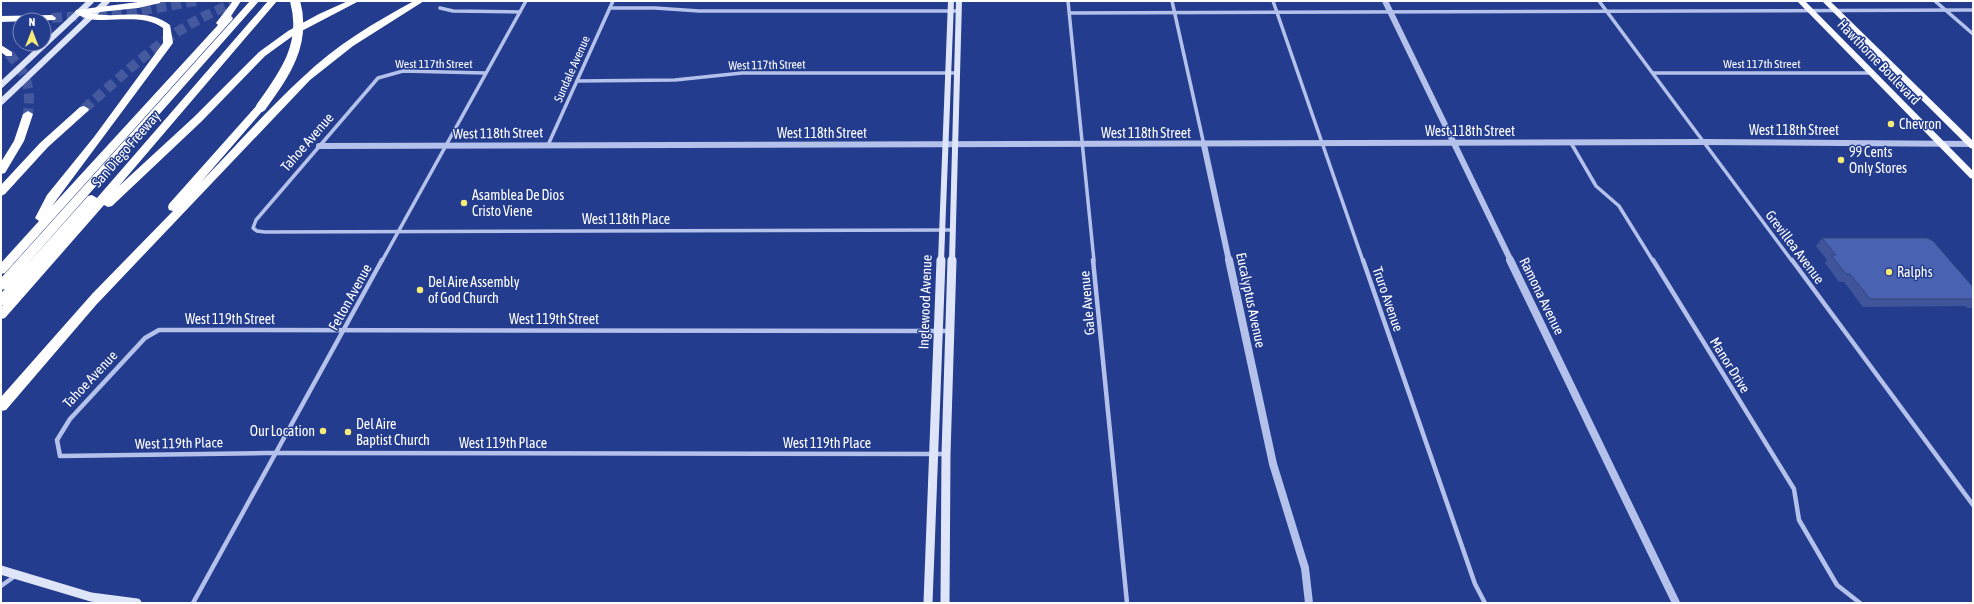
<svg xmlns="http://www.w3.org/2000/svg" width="1974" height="604" viewBox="0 0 1974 604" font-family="'Asap Condensed',sans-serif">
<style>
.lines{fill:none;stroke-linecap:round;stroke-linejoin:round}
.motorway-tunnel{stroke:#45599f;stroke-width:10;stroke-dasharray:10 5;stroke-linecap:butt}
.minor-far1{stroke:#b4c1eb;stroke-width:3.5}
.minor{stroke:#b4c1eb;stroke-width:4.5}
.tertiary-far1{stroke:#b4c1eb;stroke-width:6}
.tertiary{stroke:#b4c1eb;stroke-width:8}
.secondary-far1{stroke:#dfe5f9;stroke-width:6}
.secondary{stroke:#dfe5f9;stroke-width:9}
.primary{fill:#f9faff;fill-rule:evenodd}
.motorway{fill:#fff;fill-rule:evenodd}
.motorway-bridge{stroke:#fff;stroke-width:10}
.wall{fill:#3f5499}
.building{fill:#4962b2;stroke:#33457d}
.poi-dot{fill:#f5ec78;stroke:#243c8e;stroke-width:1.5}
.labels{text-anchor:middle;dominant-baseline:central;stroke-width:3;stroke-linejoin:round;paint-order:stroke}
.far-street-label{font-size:12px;fill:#fff;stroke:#243c8e}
.street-label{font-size:14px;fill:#fff;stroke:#243c8e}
.poi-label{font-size:14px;fill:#fff;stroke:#243c8e;text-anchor:start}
</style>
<rect width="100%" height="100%" fill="#243c8e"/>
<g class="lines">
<g class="motorway-tunnel">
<polyline points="52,18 128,13 196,1"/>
<path d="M9,54C27,75 31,86 28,114"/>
<path d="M84,109C116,81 146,52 182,29C199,18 218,10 237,1"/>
</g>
<g class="minor-far1">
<polyline points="1068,1 1094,261"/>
<polyline points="1172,1 1204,145"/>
<polyline points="1273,1 1363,261"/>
<polyline points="1599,1 1792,261"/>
<polyline points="1935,1 1973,34"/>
<polyline points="440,8 453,11 520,12"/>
<polyline points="610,8 655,8 699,11 959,11"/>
<polyline points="1070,13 1973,10"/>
<polyline points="485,73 403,71 378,78 256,220 253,228 257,231 265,232 953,230"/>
<polyline points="1653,73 1871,73"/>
<polyline points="577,81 675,80 742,73 958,73"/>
<polyline points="1571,143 1596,186 1619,206 1653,261"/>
<polyline points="548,145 613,1"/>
<polyline points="382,261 526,1"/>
</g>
<g class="minor">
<polyline points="1093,260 1127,603"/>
<polyline points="1363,260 1475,584 1485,603"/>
<polyline points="1653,260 1794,489 1799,520 1837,585 1860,603"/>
<polyline points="1792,260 1973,505"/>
<polyline points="946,454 266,453 60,456 57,440 70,419 145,338 159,330 949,331"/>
<polyline points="1,586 15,576"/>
<polyline points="193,603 382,260"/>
</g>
<g class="tertiary-far1">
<polyline points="1385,1 1511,261"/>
<polyline points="1204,145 1229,261"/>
<polyline points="319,146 1703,142 1973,144"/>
</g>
<g class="tertiary">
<polyline points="1229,260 1273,464 1305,568 1309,603"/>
<polyline points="1510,260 1676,603"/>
</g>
<g class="secondary-far1">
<polyline points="1,85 91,1"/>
<polyline points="1,102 107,1"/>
<polyline points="941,261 951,1"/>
<polyline points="952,261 959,1"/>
</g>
<g class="secondary">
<polyline points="1,570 91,597 137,603"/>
<polyline points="928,603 941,260"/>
<polyline points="945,603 946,454 952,260"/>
</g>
<g class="primary">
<polygon points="1797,1 1805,1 1973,171 1973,179 1970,178"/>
<polygon points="1822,1 1830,1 1973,141 1973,149 1970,148"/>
</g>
<g class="motorway">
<path d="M146,1H161L160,3L138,8L90,13C118,20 145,6 170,25L173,43L52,206L218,25L216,23L233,1H241L231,16L233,18L232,20L5,273L1,274V263L39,221L35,218L47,195L94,137L163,43V28C137,9 93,30 75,12L76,10Z"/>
<polygon points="250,1 259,1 23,269 88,196 92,195 97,198 268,1 277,1 119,186 194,117 259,52 288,31 319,14 348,1 359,1 294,35 265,56 202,121 112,206 108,207 104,205 5,318 1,319 1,307 3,305 1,305 1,293 5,289 1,290 1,278"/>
<path d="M414,1H424L353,46L310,80L96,305L6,410L1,411V397L92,294L173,211L169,210L168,207L169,204L257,105L261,104L266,107L201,182C235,147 267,110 303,77C335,46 375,22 414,1Z"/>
<polygon points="52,15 56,18 55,20 1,22 1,16"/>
<polygon points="1,45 12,52 12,56 6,56 1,52"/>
<polygon points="84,106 89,109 88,111 48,147 5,194 1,196 1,185 40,143 80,107"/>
<polygon points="28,111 33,114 24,141 5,173 1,174 1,162 14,141 23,114"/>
</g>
<path class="motorway-bridge" d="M261,107C285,74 307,43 295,1"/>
</g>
<polygon class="wall" points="1822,238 1973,287 1973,308 1967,308 1966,306 1863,307 1844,282 1839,282 1825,263 1827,260 1816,246"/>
<polygon class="building" points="1822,238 1927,238 1933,241 1973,287 1973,299 1870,299 1850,274 1846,274 1831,255 1836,255"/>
<g class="poi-dot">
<circle cx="1891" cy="124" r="4"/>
<circle cx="1841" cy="160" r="4"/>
<circle cx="464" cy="203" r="4"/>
<circle cx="1889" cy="272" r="4"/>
<circle cx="420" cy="290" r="4"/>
<circle cx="323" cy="431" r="4"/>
<circle cx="348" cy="432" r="4"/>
</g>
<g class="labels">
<g class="far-street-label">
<text x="434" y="64">West 117th Street</text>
<text x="1762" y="64">West 117th Street</text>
<text transform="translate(767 65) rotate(-1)">West 117th Street</text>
<text transform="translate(572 69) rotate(-66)">Sundale Avenue</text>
</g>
<g class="street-label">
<text transform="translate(1879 62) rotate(46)">Hawthorne Boulevard</text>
<text x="1794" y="130">West 118th Street</text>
<text x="1470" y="131">West 118th Street</text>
<text transform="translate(498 133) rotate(-1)">West 118th Street</text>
<text x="822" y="133">West 118th Street</text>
<text x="1146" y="133">West 118th Street</text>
<text transform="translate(307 142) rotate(-49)">Tahoe Avenue</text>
<text transform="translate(126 149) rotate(-49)">San Diego Freeway</text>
<text x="626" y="219">West 118th Place</text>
<text transform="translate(1795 247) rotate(53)">Grevillea Avenue</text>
<text transform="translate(1542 296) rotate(64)">Ramona Avenue</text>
<text transform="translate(350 297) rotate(-61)">Felton Avenue</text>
<text transform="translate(1388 299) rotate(71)">Truro Avenue</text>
<text transform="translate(1251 300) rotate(78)">Eucalyptus Avenue</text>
<text transform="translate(925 302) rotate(-88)">Inglewood Avenue</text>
<text transform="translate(1087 303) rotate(-95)">Gale Avenue</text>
<text x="230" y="319">West 119th Street</text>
<text x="554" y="319">West 119th Street</text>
<text transform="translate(1730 365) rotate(58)">Manor Drive</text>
<text transform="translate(90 379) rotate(-47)">Tahoe Avenue</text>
<text transform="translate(179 443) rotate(-1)">West 119th Place</text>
<text x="503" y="443">West 119th Place</text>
<text x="827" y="443">West 119th Place</text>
</g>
<g class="poi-label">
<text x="1899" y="124">Chevron</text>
<text x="1849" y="152">99 Cents<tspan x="1849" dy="16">Only Stores</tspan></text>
<text x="472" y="195">Asamblea De Dios<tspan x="472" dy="16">Cristo Viene</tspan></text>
<text x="1897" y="272">Ralphs</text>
<text x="428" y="282">Del Aire Assembly<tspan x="428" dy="16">of God Church</tspan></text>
<text x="356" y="424">Del Aire<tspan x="356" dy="16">Baptist Church</tspan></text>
<text x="315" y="431" text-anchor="end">Our Location</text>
</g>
</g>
<rect width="1974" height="604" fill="none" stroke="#ffffff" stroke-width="4"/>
<g transform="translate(32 32)"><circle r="19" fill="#243c8e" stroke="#7c8abb"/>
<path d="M0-3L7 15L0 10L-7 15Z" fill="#f5ec78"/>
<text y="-6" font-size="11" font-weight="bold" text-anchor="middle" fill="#ffffff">N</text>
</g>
</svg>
